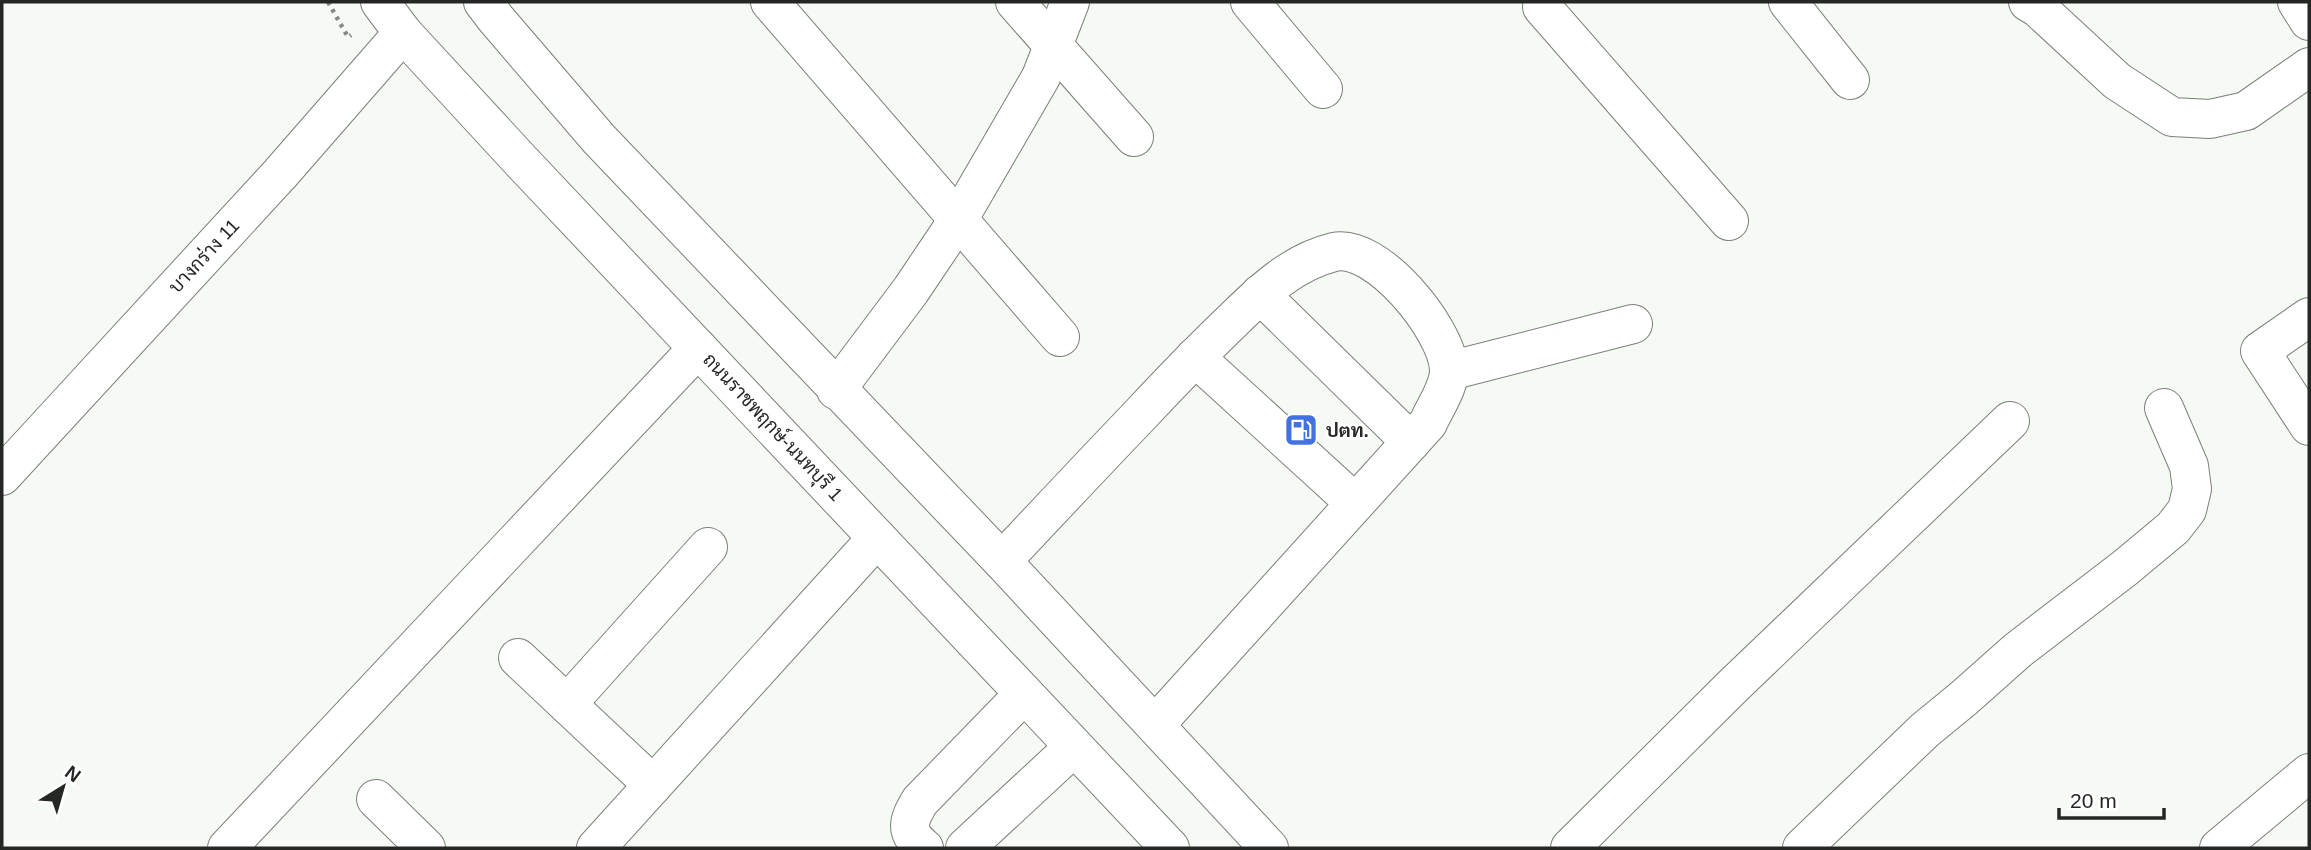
<svg xmlns="http://www.w3.org/2000/svg" width="2311" height="850" viewBox="0 0 2311 850" font-family="Arial,Sarabun,sans-serif">
<style>
.lines{fill:none;stroke-linecap:round;stroke-linejoin:round}
.minor-casing{stroke:#7b7f79;stroke-width:40}
.major-casing{stroke:#7b7f79;stroke-width:40}
.path{stroke:#868a85;stroke-width:4.5;stroke-dasharray:3.5 5;stroke-linecap:butt}
.minor{stroke:#fff;stroke-width:38}
.major{stroke:#fff;stroke-width:38}
.labels{text-anchor:middle;dominant-baseline:central;stroke-width:5;stroke-linejoin:round;paint-order:stroke}
.street-label{font-size:19px;fill:#252724;stroke:#fff}
.poi-label{font-size:19px;font-weight:bold;fill:#252724;stroke:#fff;text-anchor:start}
</style>
<rect width="100%" height="100%" fill="#f5fbf4"/>
<g class="lines">
<defs>
<g id="minor">
<polyline points="770,2 1060,337"/>
<polyline points="1015,2 1134,137"/>
<polyline points="1250,2 1323,89"/>
<polyline points="1788,2 1850,80"/>
<polyline points="2028,2 2038,8 2117,81 2172,117 2210,119 2246,111 2309,67"/>
<polyline points="2297,2 2309,21"/>
<polyline points="1542,7 1729,221"/>
<polyline points="1260,294 1411,442"/>
<polyline points="2309,317 2260,351 2309,426"/>
<polyline points="1195,357 1355,503"/>
<polyline points="1449,371 1633,324"/>
<polyline points="836,390 911,290 958,220 1041,77 1070,2"/>
<polyline points="2,476 280,174 403,33"/>
<path d="M1002,561C1048,512 1094,463 1141,414C1169,384 1197,355 1226,327C1258,296 1289,263 1334,252C1376,242 1447,329 1449,369C1450,386 1435,407 1428,423L1155,725"/>
<polyline points="518,658 653,785"/>
<polyline points="567,704 708,547"/>
<polyline points="376,799 426,848"/>
<polyline points="227,848 698,348"/>
<polyline points="596,848 877,538"/>
<path d="M924,848C904,832 908,821 920,801L1024,694"/>
<polyline points="965,848 1074,747"/>
<polyline points="1570,848 1733,686 2010,421"/>
<polyline points="1802,848 1925,730 1964,698 2018,650 2125,568 2173,528 2187,510 2192,489 2189,466 2164,408"/>
<polyline points="2219,848 2309,773"/>
</g>
<g id="major">
<polyline points="380,2 403,33 521,161 1170,848"/>
<polyline points="483,2 496,19 599,139 1002,561 1269,848"/>
</g>
</defs>
<use href="#minor" class="minor-casing"/>
<use href="#major" class="major-casing"/>
<polyline class="path" points="328,2 348,37 351,35"/>
<use href="#minor" class="minor"/>
<use href="#major" class="major"/>
</g>
<defs>
<symbol id="fuel-square" viewBox="-11 -11 22 22"><rect x="-9" y="-9" width="18" height="18" rx="4" fill="#4271e2" stroke="#fff"/><path d="M-5.5-6h7V0h2V4h1.3V-2.5L3-4.5l.8-.8L6-3V5H2.5V1h-1V6h-7ZM-4.2-4.7v3.2H.2V-4.7Z" fill="#fff"/></symbol>
</defs>
<g fill-rule="evenodd">
<use href="#fuel-square" x="1282" y="411" width="38" height="38"/>
</g>
<g class="labels">
<g class="street-label">
<text transform="translate(204 256) rotate(-47)">บางกร่าง 11</text>
<text transform="translate(773 427) rotate(47)">ถนนราชพฤกษ์-นนทบุรี 1</text>
</g>
<g class="poi-label">
<text x="1326" y="430">ปตท.</text>
</g>
</g>
<rect width="2311" height="850" fill="none" stroke="#252724" stroke-width="7"/>
<g transform="translate(63 787) rotate(37)" stroke="#ffffff" stroke-width="5" paint-order="stroke">
<path d="M0-5L12 26L0 18L-12 26Z" fill="#252724"/>
<text y="-10" font-size="19" font-weight="bold" text-anchor="middle" fill="#252724">N</text>
</g>
<path d="M2059 808v10h105v-10" fill="none" stroke="#252724" stroke-width="3.5"/>
<text x="2070" y="808" font-size="21" fill="#252724" stroke="#ffffff" stroke-width="5" paint-order="stroke">20 m</text>
</svg>
